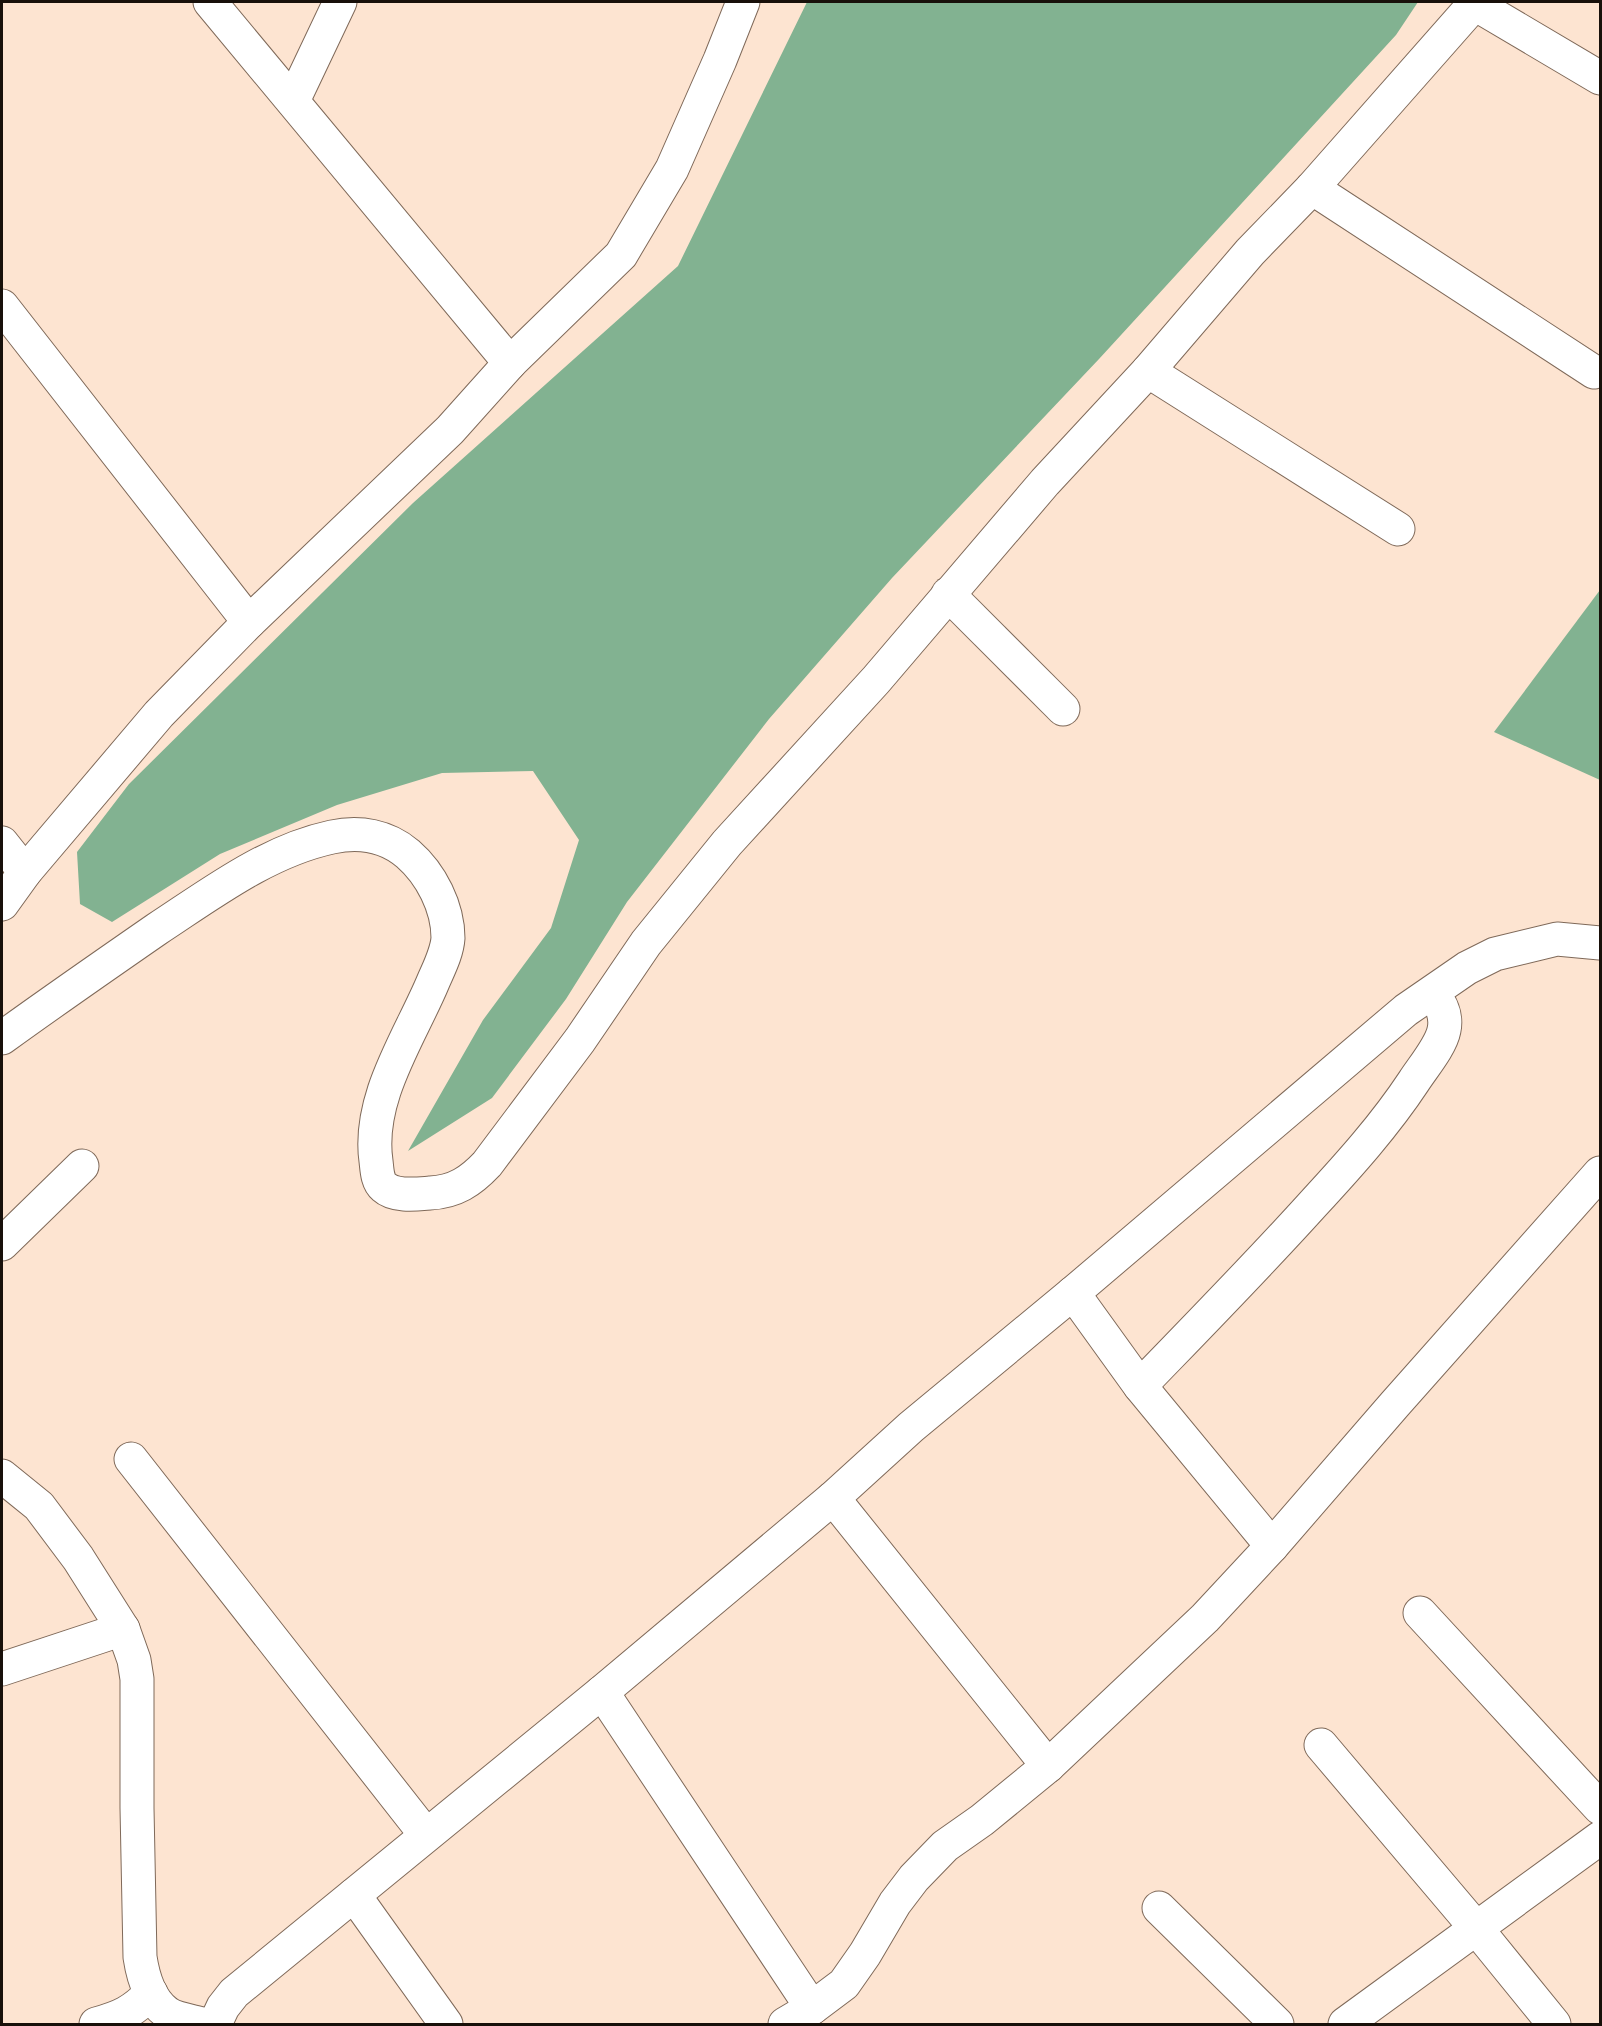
<svg xmlns="http://www.w3.org/2000/svg" width="1602" height="2026" viewBox="0 0 1602 2026" font-family="'Exo 2',sans-serif">
<style>
.forest{fill:#82b291}
.lines{fill:none;stroke-linecap:round;stroke-linejoin:round}
.minor-casing{stroke:#7f6959;stroke-width:35}
.minor{stroke:#fff;stroke-width:33}
</style>
<rect width="100%" height="100%" fill="#fde4d1"/>
<g class="forest">
<polygon points="807,2 1418,2 1396,35 1099,359 892,578 769,719 627,902 566,999 492,1098 408,1151 483,1020 551,928 579,840 533,771 442,773 337,805 220,854 112,922 80,904 77,852 129,784 413,503 678,266"/>
<polygon points="1600,590 1600,780 1494,732"/>
</g>
<g class="lines">
<defs>
<g id="minor">
<polyline points="210,2 510,363"/>
<polyline points="1475,4 1600,78"/>
<polyline points="293,101 340,2"/>
<polyline points="1312,188 1594,372"/>
<polyline points="2,306 249,622"/>
<polyline points="1148,371 1398,529"/>
<polyline points="948,594 1063,709"/>
<polyline points="2,843 25,872"/>
<polyline points="2,904 25,872 159,714 249,622 450,430 510,363 621,255 672,169 720,60 743,2"/>
<path d="M2,1038C53,1001 105,965 157,929C212,893 267,851 332,837C360,831 387,836 408,854C431,874 448,907 448,938C447,953 439,968 433,982C410,1037 367,1098 376,1161C377,1169 377,1181 384,1187C395,1197 417,1194 430,1193C455,1192 471,1181 487,1164L580,1040L646,943L727,843L876,680L1045,482L1148,371L1250,252L1312,188L1476,2"/>
<polyline points="2,1244 82,1166"/>
<polyline points="1073,1293 1140,1386 1272,1546"/>
<path d="M1140,1386C1198,1326 1257,1266 1313,1204C1349,1165 1385,1125 1414,1081C1423,1067 1441,1046 1444,1030C1447,1016 1441,1003 1432,993"/>
<polyline points="131,1459 426,1835"/>
<path d="M2,1476L39,1506L78,1558L123,1629L134,1660L137,1679V1808L140,1957C143,1977 149,1999 166,2012C174,2019 192,2021 203,2024"/>
<polyline points="833,1498 1048,1766"/>
<polyline points="1420,1613 1600,1808"/>
<polyline points="2,1669 123,1629"/>
<polyline points="602,1692 812,2008"/>
<polyline points="1321,1745 1476,1928 1554,2024"/>
<polyline points="354,1895 446,2024"/>
<polyline points="1159,1908 1277,2024"/>
<path d="M96,2024C121,2017 132,2012 151,1993"/>
<polyline points="215,2024 223,2007 234,1993 602,1692 833,1498 911,1427 1073,1293 1406,1010 1467,968 1495,954 1557,939 1600,943"/>
<polyline points="785,2024 812,2008 844,1984 865,1954 895,1903 914,1878 945,1846 982,1820 1048,1766 1205,1618 1272,1546 1395,1404 1600,1173"/>
<polyline points="1345,2024 1600,1838"/>
</g>
</defs>
<use href="#minor" class="minor-casing"/>
<use href="#minor" class="minor"/>
</g>
<rect width="1602" height="2026" fill="none" stroke="#18100a" stroke-width="6"/>
</svg>
